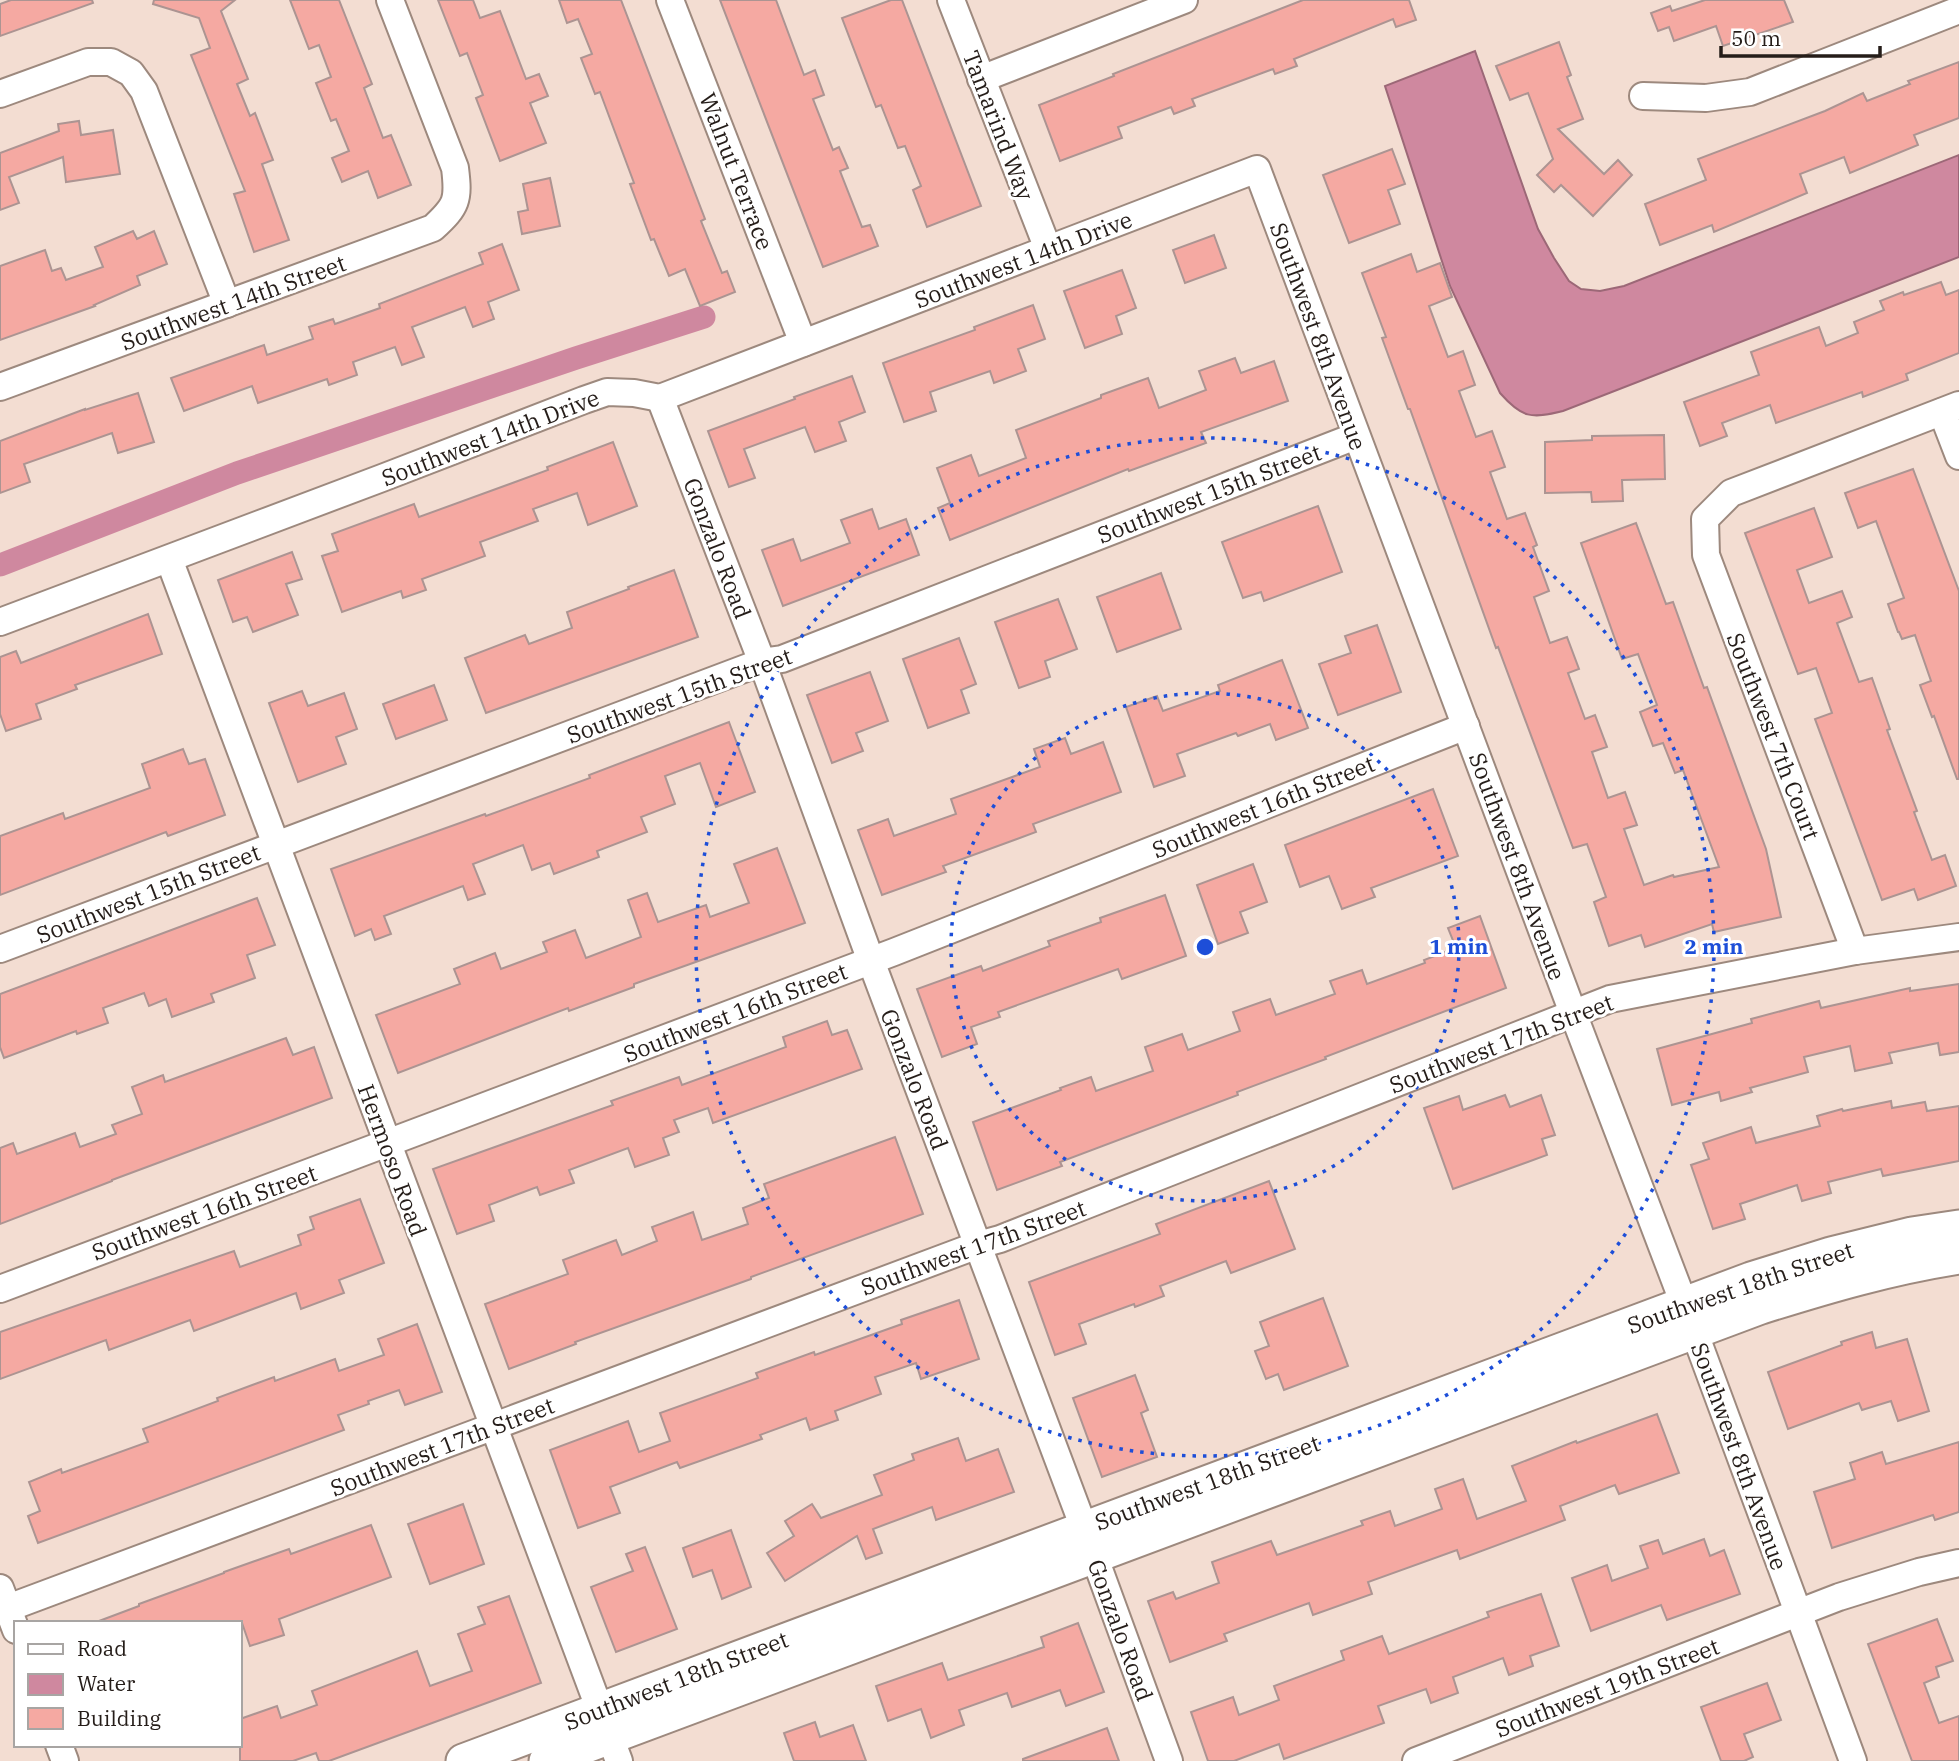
<svg xmlns="http://www.w3.org/2000/svg" width="1959" height="1761" viewBox="0 0 1959 1761" font-family="'IBM Plex Serif',serif">
<style>
.water{fill:#cf889f;stroke:#9c6877;stroke-width:2}
.lines{fill:none;stroke-linecap:round;stroke-linejoin:round}
.canal{stroke:#cf889f;stroke-width:23}
.building{fill:#f5a9a2;stroke:#ac9492;stroke-width:2}
.minor-casing{stroke:#9d897e;stroke-width:30}
.major-casing{stroke:#9d897e;stroke-width:37}
.minor{stroke:#fff;stroke-width:26}
.major{stroke:#fff;stroke-width:33}
.ring{fill:none;stroke:#1d4ed8;stroke-width:3.5;stroke-dasharray:3.5 7}
.labels{text-anchor:middle;dominant-baseline:central;stroke-width:6;stroke-linejoin:round;paint-order:stroke}
.street-label{font-size:23px;fill:#251d19;stroke:#fff}
.centre{fill:#1d4ed8;stroke:#fff;stroke-width:3.5}
.ring-label{font-size:21px;text-anchor:middle;font-weight:bold;fill:#1d4ed8;stroke:#fff;stroke-width:6;stroke-linejoin:round;paint-order:stroke}
</style>
<rect width="100%" height="100%" fill="#f3ddd2"/>
<path class="water" d="M1475,51L1538,229L1554,258L1569,281L1581,289L1600,291L1624,286L1959,155V257L1563,411C1531,419 1522,418 1500,393L1450,286L1385,86Z"/>
<g class="lines">
<polyline class="canal" points="0,565 237,473 576,358 704,317"/>
</g>
<g class="building">
<polygon points="11,0 92,0 93,3 0,36 0,4"/>
<polygon points="154,0 235,0 221,11 248,79 237,84 250,116 255,113 273,160 262,164 289,240 254,252 234,194 245,191 191,55 210,48 199,18 153,4"/>
<polygon points="290,0 339,0 372,84 364,88 383,138 391,135 411,185 378,198 368,171 342,182 332,158 349,151 336,119 331,121 316,83 331,77 319,45 309,49"/>
<polygon points="438,0 473,0 480,18 500,11 526,79 539,74 548,96 530,103 546,143 500,161 476,98 483,95 467,53 460,56"/>
<polygon points="559,0 621,0 705,219 701,221 722,273 727,271 735,292 700,306 685,269 669,276 654,239 651,240 630,184 634,183 600,92 595,94 581,58 592,54 578,19 567,23"/>
<polygon points="720,0 776,0 804,75 815,70 824,95 813,99 833,150 839,147 848,168 840,171 862,227 870,225 878,246 823,267"/>
<polygon points="891,0 902,0 981,206 927,227 913,190 921,186 905,146 898,148 881,105 876,107 842,18"/>
<polygon points="1303,0 1409,0 1416,20 1396,27 1393,19 1294,59 1297,66 1275,74 1273,69 1192,99 1195,106 1174,114 1171,107 1118,127 1122,138 1060,161 1039,105 1114,76 1113,74"/>
<polygon points="1705,0 1784,0 1793,22 1723,46 1716,26 1674,41 1669,27 1658,31 1651,13 1670,6 1672,11"/>
<polygon points="1559,42 1571,75 1567,77 1583,119 1558,129 1604,174 1618,160 1632,175 1593,216 1561,185 1554,192 1537,175 1553,159 1528,93 1510,100 1496,66"/>
<polygon points="1959,62 1959,118 1914,135 1918,145 1850,173 1844,157 1800,174 1807,193 1714,232 1712,225 1660,245 1645,204 1706,180 1698,159 1825,111 1863,93 1867,101 1910,84 1908,81"/>
<polygon points="79,121 81,135 113,130 120,174 66,182 63,157 9,177 19,203 0,210 0,153 59,131 58,124"/>
<polygon points="1392,149 1405,184 1388,190 1400,224 1349,243 1323,175"/>
<polygon points="550,178 560,226 522,234 518,212 528,210 523,184"/>
<polygon points="133,231 137,239 154,231 167,264 137,276 140,285 94,305 95,306 0,340 0,266 45,250 52,271 61,268 66,280 103,267 95,247"/>
<polygon points="1214,235 1226,268 1185,283 1173,250"/>
<polygon points="502,244 519,290 488,302 494,319 473,327 465,307 412,327 424,357 402,365 395,347 353,362 357,375 329,385 327,379 258,403 252,386 184,411 171,378 264,345 267,355 313,339 309,327 333,319 335,324 380,308 379,304 483,264 479,253"/>
<polygon points="1411,254 1417,272 1440,263 1452,297 1429,306 1448,357 1463,351 1475,385 1459,391 1476,437 1492,431 1505,467 1490,472 1507,519 1525,513 1537,545 1533,547 1549,591 1534,597 1550,643 1567,637 1579,669 1568,673 1585,719 1595,715 1607,747 1592,752 1608,798 1625,792 1637,825 1624,829 1644,885 1673,875 1674,877 1719,867 1683,770 1675,773 1663,743 1653,746 1640,712 1657,705 1638,654 1622,659 1581,543 1636,523 1666,604 1673,602 1704,688 1707,687 1766,849 1781,917 1714,932 1712,924 1645,947 1641,935 1609,946 1594,902 1606,897 1587,844 1573,848 1498,647 1496,648 1410,409 1408,409 1382,338 1386,337 1362,273"/>
<polygon points="1122,270 1136,308 1116,316 1122,334 1085,348 1064,291"/>
<polygon points="1941,282 1946,295 1959,290 1959,353 1906,374 1908,380 1863,397 1862,392 1776,423 1770,405 1722,423 1727,436 1700,446 1684,402 1759,375 1751,352 1819,327 1826,346 1858,333 1854,322 1884,310 1880,301 1903,292 1904,295"/>
<polygon points="1033,305 1045,339 1018,349 1026,371 994,383 990,371 930,392 936,411 904,422 883,363 975,330 974,327"/>
<polygon points="1235,358 1241,373 1274,361 1288,401 1201,432 1206,443 1129,471 1128,469 950,540 938,508 950,503 937,468 971,455 979,476 1026,458 1016,430 1101,398 1101,395 1148,378 1159,408 1206,390 1199,371"/>
<polygon points="852,376 865,412 839,422 846,441 815,452 805,427 744,449 755,478 729,487 708,431 795,399 794,397"/>
<polygon points="138,393 154,442 118,453 112,433 24,464 30,482 0,493 0,441 85,409 85,410"/>
<polygon points="1664,435 1665,479 1622,480 1623,501 1592,502 1591,492 1545,493 1545,442 1592,440 1592,436"/>
<polygon points="613,442 637,506 588,525 577,493 533,509 538,521 480,542 485,556 422,579 426,590 403,598 401,591 342,612 322,556 338,551 332,534 414,504 419,517 548,470 547,467"/>
<polygon points="1913,469 1959,591 1959,779 1957,779 1934,716 1932,717 1920,685 1931,681 1915,635 1902,639 1899,632 1898,632 1888,604 1904,598 1876,521 1858,528 1845,493"/>
<polygon points="1318,506 1342,572 1264,601 1261,592 1243,598 1222,542"/>
<polygon points="1814,508 1832,557 1797,570 1809,603 1842,591 1852,617 1837,623 1859,682 1872,678 1890,729 1887,730 1917,811 1914,812 1932,860 1945,855 1956,886 1918,900 1914,889 1882,900 1815,719 1832,713 1816,668 1798,674 1745,533"/>
<polygon points="872,509 879,529 906,519 919,555 783,606 762,550 793,539 801,561 850,543 841,520"/>
<polygon points="292,552 302,579 286,584 298,615 253,632 247,617 233,622 218,580"/>
<polygon points="674,570 698,637 486,713 465,658 525,635 529,644 572,628 567,612 629,589 628,587"/>
<polygon points="1161,573 1181,629 1117,652 1097,597"/>
<polygon points="1058,599 1077,649 1045,661 1050,677 1019,688 995,622"/>
<polygon points="148,614 162,654 75,685 77,689 36,704 41,719 6,731 0,714 0,657 16,651 21,663"/>
<polygon points="1377,625 1401,692 1338,715 1319,664 1351,653 1345,636"/>
<polygon points="959,638 976,684 961,690 969,713 928,728 903,659"/>
<polygon points="1282,660 1308,728 1276,740 1270,724 1238,736 1236,733 1177,754 1185,776 1154,787 1126,707 1157,696 1163,711 1220,691 1218,685"/>
<polygon points="870,672 888,721 856,733 863,751 832,763 807,695"/>
<polygon points="434,685 447,720 396,739 383,704"/>
<polygon points="302,691 308,706 344,693 357,729 336,737 346,764 298,782 269,703"/>
<polygon points="729,722 755,792 716,807 700,763 665,776 675,804 641,817 647,832 597,851 599,857 554,874 550,863 532,870 523,845 473,864 485,894 468,900 463,886 384,916 391,934 375,940 371,929 355,936 331,869 485,814 486,816 590,778 589,775"/>
<polygon points="1065,738 1071,754 1103,742 1121,792 1033,824 1036,832 943,866 946,872 882,895 858,830 888,819 894,836 956,814 951,799 1040,767 1034,749"/>
<polygon points="183,749 189,764 205,759 225,815 168,836 166,832 0,895 0,836 63,813 65,819 150,788 142,764"/>
<polygon points="1433,789 1458,856 1371,888 1375,897 1342,909 1329,876 1300,887 1285,845"/>
<polygon points="777,848 805,923 634,984 634,987 569,1011 568,1008 398,1073 376,1015 460,984 454,969 495,953 501,969 547,952 543,942 575,930 586,958 641,937 628,900 647,893 658,922 706,905 710,917 749,903 734,864"/>
<polygon points="1253,864 1267,902 1240,912 1248,933 1218,944 1197,885"/>
<polygon points="1165,895 1186,956 1122,979 1118,969 998,1012 1000,1017 971,1027 977,1044 942,1057 917,989 981,966 983,971 1050,946 1048,941 1101,922 1100,918"/>
<polygon points="257,898 275,945 247,955 255,978 211,994 214,1002 172,1017 166,999 149,1006 144,993 103,1008 108,1023 77,1034 76,1031 4,1058 0,1047 0,994"/>
<polygon points="1480,916 1506,988 1325,1057 1326,1059 1237,1092 1238,1095 1060,1162 1062,1166 997,1190 973,1122 1061,1090 1060,1088 1091,1077 1096,1091 1153,1071 1145,1047 1182,1034 1188,1050 1240,1031 1233,1012 1270,999 1276,1015 1335,994 1330,981 1362,970 1367,984 1425,963 1424,960 1456,948 1448,928"/>
<polygon points="1959,984 1959,1052 1940,1055 1938,1043 1889,1053 1892,1063 1855,1071 1850,1046 1804,1057 1808,1072 1750,1088 1752,1092 1721,1101 1719,1092 1672,1105 1657,1049 1752,1023 1751,1019 1819,1001 1821,1008 1910,988 1910,991"/>
<polygon points="827,1021 832,1035 847,1030 862,1069 713,1123 708,1108 674,1120 679,1132 663,1138 669,1155 635,1167 628,1148 569,1170 574,1183 540,1195 537,1187 489,1205 494,1221 457,1234 433,1169 613,1105 611,1101 679,1077 682,1085 786,1047 783,1037"/>
<polygon points="286,1038 293,1055 314,1047 332,1098 112,1180 112,1181 0,1224 0,1148 13,1143 17,1154 75,1133 80,1147 116,1134 112,1125 142,1114 132,1087 163,1075 165,1082"/>
<polygon points="1505,1095 1510,1107 1541,1095 1555,1135 1542,1139 1547,1155 1453,1189 1424,1108 1459,1096 1463,1110"/>
<polygon points="1891,1101 1892,1108 1925,1102 1927,1111 1959,1106 1959,1161 1883,1176 1881,1169 1828,1182 1831,1193 1802,1201 1797,1185 1740,1204 1745,1219 1713,1229 1691,1165 1709,1159 1703,1143 1751,1127 1756,1143 1820,1126 1817,1116 1842,1109 1843,1111"/>
<polygon points="895,1137 923,1214 751,1277 751,1279 575,1342 576,1344 509,1369 485,1304 568,1274 563,1260 616,1240 622,1255 657,1241 652,1227 693,1212 702,1240 748,1224 743,1208 769,1198 764,1184"/>
<polygon points="1269,1181 1295,1249 1231,1273 1226,1261 1160,1286 1164,1296 1135,1307 1134,1304 1079,1324 1086,1344 1055,1355 1029,1282 1160,1234 1156,1224"/>
<polygon points="360,1199 384,1263 339,1280 344,1293 301,1309 296,1293 194,1331 190,1320 109,1350 106,1340 0,1379 0,1332 234,1251 240,1267 301,1245 298,1235 314,1229 310,1217"/>
<polygon points="1323,1298 1348,1366 1284,1390 1278,1374 1266,1379 1255,1351 1269,1346 1260,1322"/>
<polygon points="959,1300 979,1359 921,1379 916,1363 875,1377 881,1394 835,1411 838,1420 810,1430 806,1418 760,1435 762,1439 680,1468 677,1462 610,1487 620,1513 578,1528 550,1450 628,1421 639,1452 670,1441 660,1413 758,1378 756,1373 814,1352 815,1355 902,1324 901,1320"/>
<polygon points="417,1324 442,1392 405,1405 399,1390 368,1401 369,1404 338,1415 344,1430 38,1543 28,1516 40,1511 29,1482 61,1469 62,1473 148,1442 143,1429 218,1401 217,1398 274,1377 275,1381 335,1359 339,1371 384,1355 378,1339"/>
<polygon points="1872,1332 1876,1348 1907,1339 1929,1411 1898,1421 1891,1401 1862,1410 1859,1403 1788,1429 1768,1372 1842,1345 1841,1342"/>
<polygon points="1135,1375 1148,1410 1141,1413 1157,1457 1102,1477 1073,1398"/>
<polygon points="1657,1414 1679,1473 1619,1494 1615,1485 1560,1506 1565,1520 1460,1559 1457,1550 1368,1582 1372,1594 1313,1615 1309,1603 1224,1634 1227,1641 1170,1662 1148,1601 1173,1592 1176,1599 1219,1583 1212,1562 1271,1541 1277,1555 1363,1525 1361,1521 1390,1511 1395,1526 1442,1509 1435,1489 1463,1479 1477,1519 1526,1501 1512,1466 1576,1441 1577,1443"/>
<polygon points="958,1438 966,1461 998,1449 1014,1492 936,1520 932,1507 873,1529 882,1553 866,1559 857,1536 785,1581 767,1553 794,1536 785,1521 812,1504 821,1518 882,1495 874,1475 914,1460 912,1454"/>
<polygon points="1959,1442 1959,1512 1935,1520 1933,1515 1832,1548 1814,1492 1855,1479 1850,1463 1882,1452 1886,1464"/>
<polygon points="463,1504 484,1564 430,1584 408,1524"/>
<polygon points="371,1525 391,1577 279,1619 284,1635 250,1646 242,1623 99,1623 99,1621 139,1606 139,1604 224,1573 224,1572 289,1549 291,1554"/>
<polygon points="731,1530 751,1587 722,1599 712,1570 693,1577 683,1548"/>
<polygon points="1704,1539 1710,1556 1724,1550 1740,1594 1667,1620 1661,1605 1591,1631 1572,1578 1607,1565 1612,1581 1648,1568 1640,1546 1658,1540 1663,1554"/>
<polygon points="645,1547 677,1629 616,1652 591,1587 633,1571 626,1554"/>
<polygon points="1541,1594 1559,1646 1530,1656 1533,1666 1509,1675 1503,1658 1453,1677 1458,1693 1431,1703 1426,1689 1378,1706 1384,1723 1284,1759 1279,1744 1234,1761 1208,1761 1191,1712 1233,1697 1239,1715 1279,1700 1274,1686 1344,1660 1341,1651 1382,1636 1389,1654 1489,1617 1487,1612"/>
<polygon points="509,1596 541,1683 329,1761 319,1761 316,1753 293,1761 240,1761 240,1719 277,1706 281,1718 317,1705 312,1691 417,1651 430,1686 472,1671 458,1634 485,1624 478,1607"/>
<polygon points="1937,1619 1953,1661 1936,1667 1939,1677 1924,1683 1939,1723 1959,1716 1959,1761 1912,1761 1868,1644"/>
<polygon points="1078,1623 1104,1692 1066,1706 1060,1690 1012,1707 1007,1693 959,1710 964,1725 931,1738 921,1709 888,1721 876,1686 942,1663 948,1680 1044,1647 1041,1637"/>
<polygon points="1767,1683 1781,1720 1744,1734 1753,1757 1744,1761 1721,1761 1701,1707"/>
<polygon points="815,1722 820,1737 853,1725 866,1761 794,1761 784,1733"/>
<polygon points="1107,1728 1119,1761 1023,1761 1023,1759"/>
</g>
<g class="lines">
<defs>
<g id="minor">
<polyline points="670,0 803,343"/>
<polyline points="951,0 1048,249"/>
<polyline points="981,79 1184,0"/>
<polyline points="0,94 88,62 111,62 131,73 144,91 227,304"/>
<polyline points="1643,96 1706,98 1750,92 1959,10"/>
<path d="M0,387L433,228C457,206 459,200 455,168L390,0"/>
<polyline points="660,398 762,662 871,961 1084,1528 1169,1761"/>
<polyline points="1942,412 1959,456"/>
<polyline points="169,559 619,1761"/>
<polyline points="0,622 382,478 584,400 607,392 634,393 660,398 1257,169 1573,1013 1684,1304 1853,1761"/>
<polyline points="0,949 762,662 782,659 1356,436"/>
<polyline points="1855,951 1706,555 1705,519 1731,493 1959,405"/>
<polyline points="0,1289 894,952 1466,726"/>
<polyline points="0,1588 16,1630"/>
<polyline points="0,1611 978,1245 1000,1239 1610,999 1855,951 1959,937"/>
<polyline points="59,1745 65,1761"/>
<polyline points="1416,1761 1839,1597 1919,1572 1959,1563"/>
</g>
<g id="major">
<polyline points="463,1761 1751,1279 1831,1254 1912,1234 1959,1227"/>
<path d="M546,1761L1761,1307C1828,1286 1889,1268 1959,1257"/>
</g>
</defs>
<use href="#minor" class="minor-casing"/>
<use href="#major" class="major-casing"/>
<use href="#minor" class="minor"/>
<use href="#major" class="major"/>
</g>
<g class="ring">
<circle cx="1205" cy="947" r="254"/>
<circle cx="1205" cy="947" r="509"/>
</g>
<g class="labels">
<g class="street-label">
<text transform="translate(999 125) rotate(69)">Tamarind Way</text>
<text transform="translate(737 171) rotate(69)">Walnut Terrace</text>
<text transform="translate(1023 259) rotate(-21)">Southwest 14th Drive</text>
<text transform="translate(233 302) rotate(-20)">Southwest 14th Street</text>
<text transform="translate(1319 336) rotate(70)">Southwest 8th Avenue</text>
<text transform="translate(490 437) rotate(-21)">Southwest 14th Drive</text>
<text transform="translate(1209 493) rotate(-21)">Southwest 15th Street</text>
<text transform="translate(718 548) rotate(69)">Gonzalo Road</text>
<text transform="translate(679 695) rotate(-20)">Southwest 15th Street</text>
<text transform="translate(1774 736) rotate(69)">Southwest 7th Court</text>
<text transform="translate(1263 806) rotate(-22)">Southwest 16th Street</text>
<text transform="translate(1518 866) rotate(70)">Southwest 8th Avenue</text>
<text transform="translate(148 893) rotate(-21)">Southwest 15th Street</text>
<text transform="translate(735 1012) rotate(-21)">Southwest 16th Street</text>
<text transform="translate(1501 1043) rotate(-21)">Southwest 17th Street</text>
<text transform="translate(915 1079) rotate(69)">Gonzalo Road</text>
<text transform="translate(393 1160) rotate(70)">Hermoso Road</text>
<text transform="translate(204 1212) rotate(-20)">Southwest 16th Street</text>
<text transform="translate(973 1247) rotate(-20)">Southwest 17th Street</text>
<text transform="translate(1740 1287) rotate(-19)">Southwest 18th Street</text>
<text transform="translate(442 1446) rotate(-21)">Southwest 17th Street</text>
<text transform="translate(1740 1456) rotate(70)">Southwest 8th Avenue</text>
<text transform="translate(1207 1482) rotate(-20)">Southwest 18th Street</text>
<text transform="translate(1121 1630) rotate(70)">Gonzalo Road</text>
<text transform="translate(676 1680) rotate(-21)">Southwest 18th Street</text>
<text transform="translate(1607 1687) rotate(-21)">Southwest 19th Street</text>
</g>
</g>
<circle cx="1205" cy="947" r="10" class="centre"/>
<g class="ring-label">
<text x="1459" y="954">1 min</text>
<text x="1714" y="954">2 min</text>
</g>
<rect x="14" y="1621" width="228" height="126" fill="#ffffff" stroke="#a8a5a3" stroke-width="2"/>
<rect x="28" y="1644" width="35" height="10" fill="#ffffff" stroke="#a8a5a3" stroke-width="2"/>
<text x="77" y="1656" font-size="21" fill="#251d19">Road</text>
<rect x="28" y="1674" width="35" height="21" fill="#cf889f" stroke="#a8a5a3" stroke-width="2"/>
<text x="77" y="1691" font-size="21" fill="#251d19">Water</text>
<rect x="28" y="1708" width="35" height="21" fill="#f5a9a2" stroke="#a8a5a3" stroke-width="2"/>
<text x="77" y="1726" font-size="21" fill="#251d19">Building</text>
<path d="M1721 46v10h159v-10" fill="none" stroke="#251d19" stroke-width="3.5"/>
<text x="1731" y="46" font-size="21" fill="#251d19" stroke="#ffffff" stroke-width="5" paint-order="stroke">50 m</text>
</svg>
